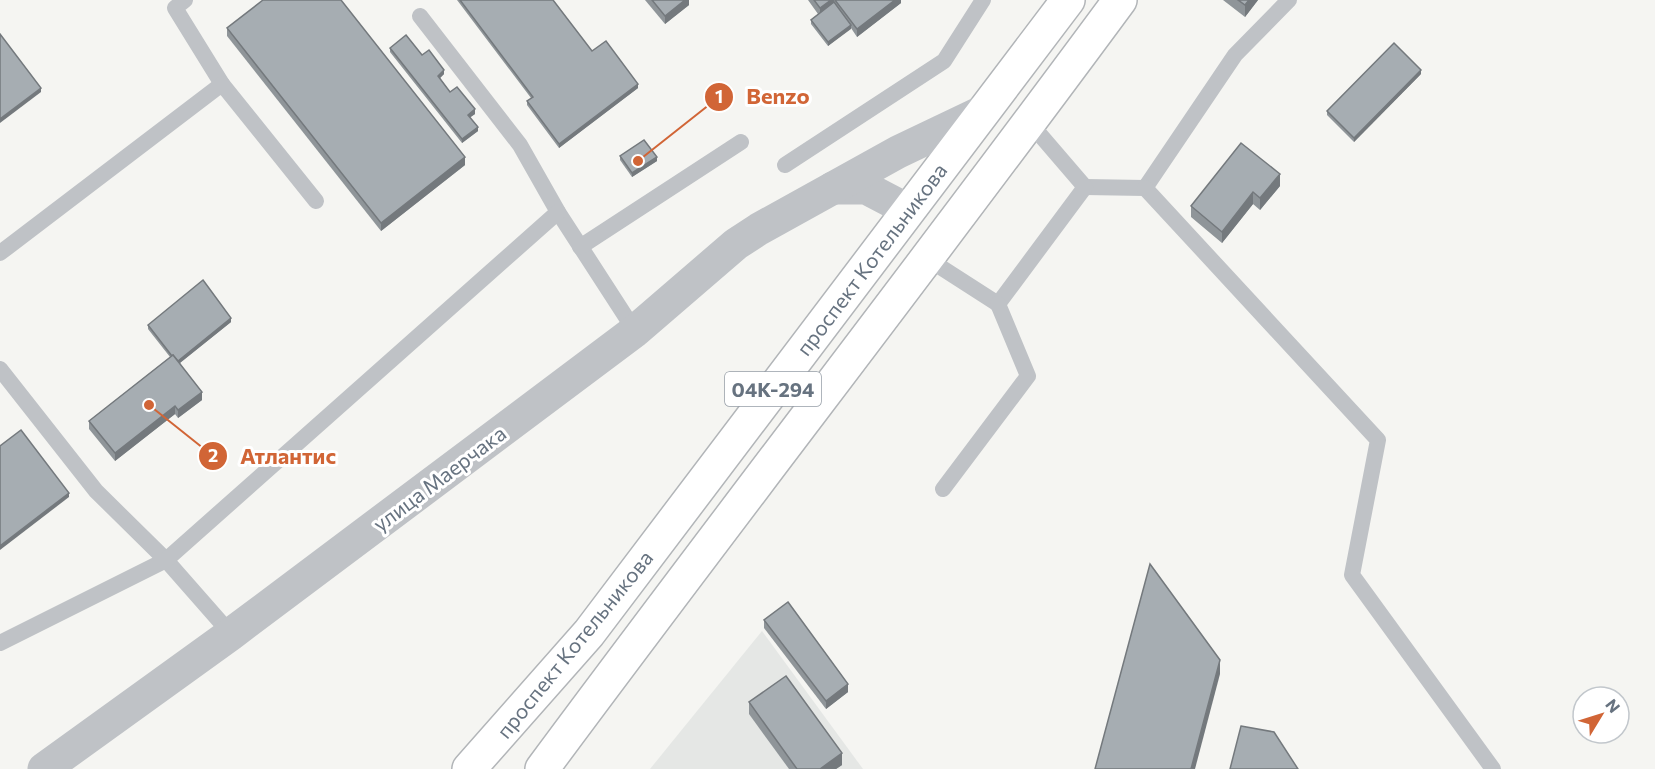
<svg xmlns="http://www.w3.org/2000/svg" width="1655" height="769" viewBox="0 0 1655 769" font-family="Commissioner,sans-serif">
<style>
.built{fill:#e5e7e5}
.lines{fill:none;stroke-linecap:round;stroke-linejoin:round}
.highway-casing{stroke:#b2b5b8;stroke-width:36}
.lane{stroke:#bfc2c6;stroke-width:16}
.street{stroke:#bfc2c6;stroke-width:33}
.highway{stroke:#fff;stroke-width:33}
.wall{fill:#8f9599}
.shaded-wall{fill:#74797d}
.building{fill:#a6adb2;stroke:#74797d;stroke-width:1.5}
.labels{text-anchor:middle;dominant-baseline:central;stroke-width:6;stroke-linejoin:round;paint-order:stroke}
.shield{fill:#fff;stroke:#959da6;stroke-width:1.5}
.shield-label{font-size:20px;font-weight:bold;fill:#677380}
.street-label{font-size:21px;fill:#677380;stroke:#fff}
.leader{fill:none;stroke:#d16536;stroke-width:2}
.callout-dot{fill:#d16536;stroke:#fff;stroke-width:2}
.mark-label{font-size:18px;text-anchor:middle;font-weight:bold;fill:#fff}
.callout-label{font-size:22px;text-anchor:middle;font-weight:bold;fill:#d16536;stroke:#fff;stroke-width:6;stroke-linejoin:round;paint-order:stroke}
</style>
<rect width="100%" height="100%" fill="#f5f5f2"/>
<polygon class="built" points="762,631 863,769 650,769"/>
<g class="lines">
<defs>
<g id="highway">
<polyline points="469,769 589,633 1068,0"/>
<path d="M542,769C733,511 930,258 1120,0"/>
</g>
</defs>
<use href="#highway" class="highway-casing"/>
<g class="lane">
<polyline points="185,0 175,8 222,84"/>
<polyline points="420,16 520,145 558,212 635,331"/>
<polyline points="785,165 944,61 983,0"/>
<polyline points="1085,187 1145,188 1235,55 1289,0"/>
<polyline points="1145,188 1378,440 1352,575 1493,769"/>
<polyline points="580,247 741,142"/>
<polyline points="0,253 222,84 316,201"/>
<polyline points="928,259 998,304 1085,187 1030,123"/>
<polyline points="0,369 96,491 166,560 231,634"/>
<polyline points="943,489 1028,376 998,304"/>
<polyline points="0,643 166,560 558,212"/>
</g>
<g class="street">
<polyline points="833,188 866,188 908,210"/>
<polyline points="44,769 231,634 635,331 736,244 759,229 898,152 984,111"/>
</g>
<use href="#highway" class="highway"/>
</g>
<g class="wall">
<polygon points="457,0 553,0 592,51 638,88 559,148 527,105 527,101 531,98"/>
<polygon points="645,0 689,0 689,5 665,24"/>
<polygon points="808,0 901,0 901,3 857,37 851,28 828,46 811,24 811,20 818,14"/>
<polygon points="1223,0 1258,0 1245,17"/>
<polygon points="227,28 465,165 381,231 227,36"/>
<polygon points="390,48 422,55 444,74 440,78 450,92 475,114 470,117 478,131 462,143 390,52"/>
<polygon points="1421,74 1354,142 1327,115 1327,111"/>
<polygon points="620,156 657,161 632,177 620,160"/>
<polygon points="1280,186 1260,210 1253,204 1222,243 1191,217 1191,206"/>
<polygon points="231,322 180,363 202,400 178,418 175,414 115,461 89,429 89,421 170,357 148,329 148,325"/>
<polygon points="764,620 848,692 826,709 764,628"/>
<polygon points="749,702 842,765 836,769 789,769 749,714"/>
</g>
<g class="shaded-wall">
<polygon points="685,0 689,0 689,5 665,24 665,16"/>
<polygon points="831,0 834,0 834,6 820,16 820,8"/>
<polygon points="895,0 901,0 901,3 857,37 857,29"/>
<polygon points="1249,0 1258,0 1245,17 1245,5"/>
<polygon points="851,25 851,29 828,46 828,42"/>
<polygon points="444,70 444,74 438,80 438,76"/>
<polygon points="1421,70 1421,74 1354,142 1354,138"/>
<polygon points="638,84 638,88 559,148 559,144"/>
<polygon points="41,88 41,92 0,123 0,119"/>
<polygon points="475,109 475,114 468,119 468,115"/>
<polygon points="478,127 478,131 462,143 462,139"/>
<polygon points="465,157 465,165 381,231 381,223"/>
<polygon points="657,157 657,161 632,177 632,173"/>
<polygon points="1280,174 1280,186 1260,210 1260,198"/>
<polygon points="1253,192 1253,204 1222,243 1222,232"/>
<polygon points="231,318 231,322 176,366 176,362"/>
<polygon points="202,392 202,400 178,418 178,410"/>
<polygon points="175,406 175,414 115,461 115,453"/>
<polygon points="69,493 69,497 0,550 0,546"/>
<polygon points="1220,660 1220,674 1195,769 1191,769"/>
<polygon points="848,684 848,692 826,709 826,701"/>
<polygon points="842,753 842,765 836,769 820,769"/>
</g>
<g class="building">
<polygon points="263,0 341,0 465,157 381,223 227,28"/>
<polygon points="460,0 553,0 592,51 606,41 638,84 559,144 527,101 533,97"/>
<polygon points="652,0 685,0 665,16"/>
<polygon points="814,0 831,0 820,8"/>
<polygon points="835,0 895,0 857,29"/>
<polygon points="1238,0 1249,0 1245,5"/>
<polygon points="834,2 851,25 828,42 811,20"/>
<polygon points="0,34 41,88 0,119"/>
<polygon points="406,35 422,55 429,50 444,70 438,76 450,92 457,87 475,109 468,115 478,127 462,139 390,48"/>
<polygon points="1394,43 1421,70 1354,138 1327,111"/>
<polygon points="644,140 657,157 632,173 620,156"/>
<polygon points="1241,143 1280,174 1260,198 1253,192 1222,232 1191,206"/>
<polygon points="203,280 231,318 178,361 173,355 172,356 148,325"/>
<polygon points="173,355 202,392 178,410 175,406 115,453 89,421"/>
<polygon points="21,430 69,493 0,546 0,446"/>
<polygon points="1150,564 1220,660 1191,769 1095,769"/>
<polygon points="788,602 848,684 826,701 764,620"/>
<polygon points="786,676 842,753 820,769 797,769 749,702"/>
<polygon points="1241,726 1274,732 1298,769 1230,769"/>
</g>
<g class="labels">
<rect class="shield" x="725" y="372" width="96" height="34" rx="4.5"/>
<g class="shield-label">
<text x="773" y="389">04К-294</text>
</g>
<g class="street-label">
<text transform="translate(871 259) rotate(-53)">проспект Котельникова</text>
<text transform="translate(439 478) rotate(-37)">улица Маерчака</text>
<text transform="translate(574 644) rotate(-51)">проспект Котельникова</text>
</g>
</g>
<path class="leader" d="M638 161L719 97M149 405L213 456"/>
<g class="callout-dot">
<circle cx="638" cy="161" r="6"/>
<circle cx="149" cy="405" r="6"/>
<circle cx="719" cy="97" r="15"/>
<circle cx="213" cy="456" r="15"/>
</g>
<g class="mark-label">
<text x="719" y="103">1</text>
<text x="213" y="462">2</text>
</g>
<g class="callout-label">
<text x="778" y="104">Benzo</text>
<text x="288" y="464">Атлантис</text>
</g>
<g transform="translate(1601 715) rotate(52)"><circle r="28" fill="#ffffff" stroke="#c2c7cc" stroke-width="1.5"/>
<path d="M0-4.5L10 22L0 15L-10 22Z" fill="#d16536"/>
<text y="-9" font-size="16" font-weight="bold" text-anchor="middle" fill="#677380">N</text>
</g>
</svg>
